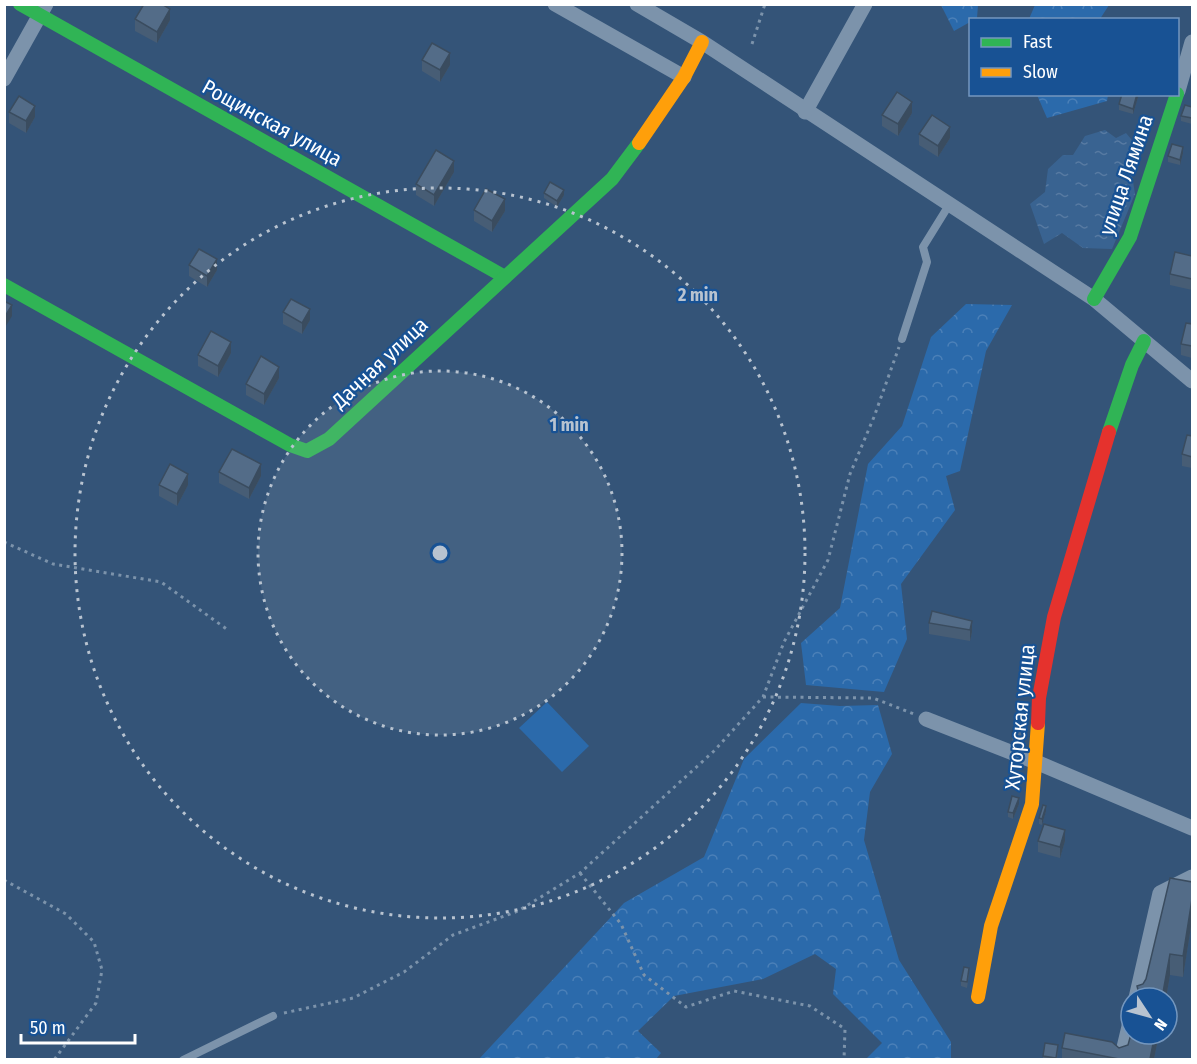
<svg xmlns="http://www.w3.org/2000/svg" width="1197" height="1064" viewBox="0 0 1197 1064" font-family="'Fira Sans Condensed',sans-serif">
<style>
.forest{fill:url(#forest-crowns)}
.garden{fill:#2b6aab}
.water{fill:url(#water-ripples)}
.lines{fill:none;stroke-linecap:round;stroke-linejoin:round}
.path{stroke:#7c93ab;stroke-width:3;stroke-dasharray:3 4.5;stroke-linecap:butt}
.lane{stroke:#7c93ab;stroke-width:8}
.street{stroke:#7c93ab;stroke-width:15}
.fast{stroke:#30b455;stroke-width:14}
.slow{stroke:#ff9f0a;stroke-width:14}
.jam{stroke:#e5322d;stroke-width:14}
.wall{fill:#475d75}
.shaded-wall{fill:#3a4c5f}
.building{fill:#536c88;stroke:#3a4c5f;stroke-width:1.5}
.ring{fill:none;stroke:#b8c3d0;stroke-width:3;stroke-dasharray:3 6}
.labels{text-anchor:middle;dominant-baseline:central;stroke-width:4.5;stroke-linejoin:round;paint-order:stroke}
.street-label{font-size:21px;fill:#fff;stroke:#185294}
.centre{fill:#b8c3d0;stroke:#185294;stroke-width:3}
.ring-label{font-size:18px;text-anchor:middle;font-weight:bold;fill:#b8c3d0;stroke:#185294;stroke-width:4.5;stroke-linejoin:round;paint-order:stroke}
</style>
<defs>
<pattern id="forest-crowns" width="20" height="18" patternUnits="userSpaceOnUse" patternTransform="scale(1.5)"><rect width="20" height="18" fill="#2b6aab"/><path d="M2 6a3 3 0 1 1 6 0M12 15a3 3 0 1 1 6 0" fill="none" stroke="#4b80b8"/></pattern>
<pattern id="water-ripples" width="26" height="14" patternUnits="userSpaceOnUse" patternTransform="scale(1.5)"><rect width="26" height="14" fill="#396391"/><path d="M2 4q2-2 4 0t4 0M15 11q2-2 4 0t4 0" fill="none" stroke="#577aa2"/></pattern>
</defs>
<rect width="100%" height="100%" fill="#345478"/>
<g class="forest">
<polygon points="941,5 978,5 977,18 970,20 970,22 954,31"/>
<polygon points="1035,5 1035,4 1109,5 1100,19 1029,19"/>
<polygon points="1037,95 1108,95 1107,101 1047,118"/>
<polygon points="966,304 1012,305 986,351 960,471 946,476 955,510 901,584 907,639 884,692 806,685 801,643 840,608 868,464 902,426 931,337"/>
<polygon points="801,703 840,706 878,705 892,754 870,792 864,840 899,960 951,1042 951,1059 866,1059 882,1043 833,994 836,969 815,954 763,979 674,996 638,1031 661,1053 656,1059 479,1059 624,903 704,857 744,759"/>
</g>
<polygon class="garden" points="547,702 589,746 562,772 519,728"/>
<polygon class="water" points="1105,130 1116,138 1126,133 1136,145 1130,163 1135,194 1112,249 1083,248 1062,233 1044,244 1030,204 1045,192 1048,169 1063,155 1073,155 1085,136"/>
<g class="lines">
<g class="path">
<polyline points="752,44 765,4"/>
<polyline points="4,542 53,564 161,582 228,630"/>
<polyline points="763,697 873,698 914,714"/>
<polyline points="580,873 621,924 644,975 686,1007 734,991 810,1006 845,1029 844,1060"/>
<polyline points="4,880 66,914 94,942 102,970 96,1003 54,1060"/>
<polyline points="284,1013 353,998 404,972 453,935 518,911 580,873 714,751 763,697 784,642 828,560 850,474 874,417 899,347"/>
</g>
<g class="lane">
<polyline points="902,339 927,262 923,247 949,205"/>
<polyline points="183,1060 273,1016"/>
</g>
<g class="street">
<polyline points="555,4 684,77"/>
<polyline points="637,4 702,42 1094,299 1192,381"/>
<polyline points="4,79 46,4"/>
<polyline points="1178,91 1192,42"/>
<polyline points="805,112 865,4"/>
<polyline points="926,719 1036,762 1192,828"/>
<polyline points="1136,998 1160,893 1192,877"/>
<polyline points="1121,1060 1131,1018"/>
</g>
<g class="fast">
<polyline points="20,4 505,277"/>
<polyline points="4,285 290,445 307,451 329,439 612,179 639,143"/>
<polyline points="1094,299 1130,237 1177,94"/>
<polyline points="1109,432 1132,365 1144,341"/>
</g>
<g class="slow">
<polyline points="639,143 684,77 702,42"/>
<polyline points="978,997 991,926 1032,804 1038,723"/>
</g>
<polyline class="jam" points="1038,723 1039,698 1054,617 1109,432"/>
</g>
<g class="wall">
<polygon points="135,19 170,20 157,43 135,31"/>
<polygon points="422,60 450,65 440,82 422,71"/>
<polygon points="1122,94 1139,94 1133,114 1119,110 1119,104"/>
<polygon points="1192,107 1192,124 1181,121 1181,116"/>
<polygon points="9,112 35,117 26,133 9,123"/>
<polygon points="912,113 898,136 882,126 882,115"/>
<polygon points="919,134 950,138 938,157 919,145"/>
<polygon points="1183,153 1180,165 1168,162 1168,156"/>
<polygon points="454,172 434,206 416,195 416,184"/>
<polygon points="544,193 564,195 557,207 544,198"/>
<polygon points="474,210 505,211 492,232 474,221"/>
<polygon points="1192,256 1192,290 1170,285 1170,274"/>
<polygon points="189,265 217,270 207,287 189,276"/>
<polygon points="283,312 310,320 302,334 283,324"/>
<polygon points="1192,324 1192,358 1181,355 1181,344"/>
<polygon points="231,353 218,377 198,366 198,355"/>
<polygon points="279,378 264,405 246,395 246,384"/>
<polygon points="1192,436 1192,468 1182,466 1182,454"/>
<polygon points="219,472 261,476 249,499 219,483"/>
<polygon points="159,485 188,485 177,506 159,496"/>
<polygon points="972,621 972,632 970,641 929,634 929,623"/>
<polygon points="1024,731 1024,747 1012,742 1012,736"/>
<polygon points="1019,804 1013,819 1008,817 1008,812"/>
<polygon points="1046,811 1042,825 1039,824 1039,818"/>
<polygon points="1038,841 1065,841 1060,858 1038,852"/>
<polygon points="1192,882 1192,920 1183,977 1170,975 1166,998 1137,998 1137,986 1143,984 1146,979"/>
<polygon points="969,974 967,988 961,986 961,981"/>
<polygon points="1159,1034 1154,1059 1062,1059 1062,1048 1119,1048"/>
<polygon points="1058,1051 1057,1059 1043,1059 1043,1056"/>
</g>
<g class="shaded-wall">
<polygon points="170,9 170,20 157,43 157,32"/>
<polygon points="450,53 450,65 440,82 440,70"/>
<polygon points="1137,94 1139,94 1133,114 1133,109"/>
<polygon points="912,102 912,113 898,136 898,124"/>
<polygon points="35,106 35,117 26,133 26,121"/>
<polygon points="950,127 950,138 938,157 938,146"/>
<polygon points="1183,147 1183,153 1180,165 1180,160"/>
<polygon points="454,161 454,172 434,206 434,195"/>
<polygon points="564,190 564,195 557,207 557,201"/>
<polygon points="505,199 505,211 492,232 492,221"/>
<polygon points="217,259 217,270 207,287 207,276"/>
<polygon points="12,305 12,316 4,329 4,318"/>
<polygon points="310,309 310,320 302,334 302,323"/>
<polygon points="231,342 231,353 218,377 218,366"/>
<polygon points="279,367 279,378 264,405 264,394"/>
<polygon points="261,464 261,476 249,499 249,488"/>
<polygon points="188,474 188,485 177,506 177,494"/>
<polygon points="972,621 972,632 970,641 970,630"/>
<polygon points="1019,798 1019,804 1013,819 1013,813"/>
<polygon points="1046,806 1046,811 1042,825 1042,819"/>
<polygon points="1065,830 1065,841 1060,858 1060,847"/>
<polygon points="1192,899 1192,920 1183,977 1183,956"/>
<polygon points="1170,954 1170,975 1166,998 1162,998"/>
<polygon points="1155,1034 1159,1034 1154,1059 1150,1059"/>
</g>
<g class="building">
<polygon points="144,4 162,4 170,9 157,32 135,19"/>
<polygon points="432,43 450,53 440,70 422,60"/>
<polygon points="897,92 912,102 898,124 882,115"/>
<polygon points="1122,94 1137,94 1133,109 1119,104"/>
<polygon points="19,96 35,106 26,121 9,112"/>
<polygon points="1185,105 1192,107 1192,118 1181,116"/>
<polygon points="932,115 950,127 938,146 919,134"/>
<polygon points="1172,144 1183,147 1180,160 1168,156"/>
<polygon points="436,150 454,161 434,195 416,184"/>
<polygon points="550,182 564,190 557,201 544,193"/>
<polygon points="486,189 505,199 492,221 474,210"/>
<polygon points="199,249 217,259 207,276 189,265"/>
<polygon points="1175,252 1192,256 1192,279 1170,274"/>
<polygon points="291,299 310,309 302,323 283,312"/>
<polygon points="4,301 12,305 4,318"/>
<polygon points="1186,323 1192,324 1192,346 1181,344"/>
<polygon points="211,331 231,342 218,366 198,355"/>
<polygon points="261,356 279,367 264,394 246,384"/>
<polygon points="1187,435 1192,436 1192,457 1182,454"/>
<polygon points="232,449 261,464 249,488 219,472"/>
<polygon points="170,464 188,474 177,494 159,485"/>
<polygon points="932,611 972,621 970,630 929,623"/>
<polygon points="1013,729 1024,731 1024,741 1012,736"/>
<polygon points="1012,796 1019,798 1013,813 1008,812"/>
<polygon points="1043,805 1046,806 1042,819 1039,818"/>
<polygon points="1044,824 1065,830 1060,847 1038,841"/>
<polygon points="1170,878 1192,882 1192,899 1183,956 1170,954 1162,998 1140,998 1137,986 1143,984 1146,979"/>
<polygon points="964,967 969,968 967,982 961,981"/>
<polygon points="1065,1033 1112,1042 1119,1048 1128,1045 1131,1034 1155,1034 1150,1059 1119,1059 1062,1048"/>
<polygon points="1045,1043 1058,1045 1056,1058 1043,1056"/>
</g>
<circle cx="440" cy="553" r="182" fill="#b8c3d0" fill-opacity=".12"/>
<g class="ring">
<circle cx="440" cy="553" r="182"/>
<circle cx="440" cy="553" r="365"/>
</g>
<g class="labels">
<g class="street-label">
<text transform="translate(272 123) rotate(29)">Рощинская улица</text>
<text transform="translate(1126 175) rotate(-71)">улица Лямина</text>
<text transform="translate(380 363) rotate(-43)">Дачная улица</text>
<text transform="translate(1020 717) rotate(-84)">Хуторская улица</text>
</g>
</g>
<circle cx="440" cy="553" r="9" class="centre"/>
<g class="ring-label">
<text x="698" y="301">2 min</text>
<text x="569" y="431">1 min</text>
</g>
<rect width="1197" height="1064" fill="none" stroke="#ffffff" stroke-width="12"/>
<rect x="969" y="18" width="210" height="78" fill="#185294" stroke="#7497bf" stroke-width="1.5"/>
<rect x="981" y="38" width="30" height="9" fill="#30b455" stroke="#7497bf" stroke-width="1.5"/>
<text x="1023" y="48" font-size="18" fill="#ffffff">Fast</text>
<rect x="981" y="68" width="30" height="9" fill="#ff9f0a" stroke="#7497bf" stroke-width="1.5"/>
<text x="1023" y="78" font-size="18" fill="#ffffff">Slow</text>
<g transform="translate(1149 1016) rotate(126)"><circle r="28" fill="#185294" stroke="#7497bf" stroke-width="1.5"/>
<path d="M0-4.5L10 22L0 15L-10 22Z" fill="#b8c3d0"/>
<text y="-9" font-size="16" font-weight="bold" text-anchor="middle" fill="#ffffff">N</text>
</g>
<path d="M21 1034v9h114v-9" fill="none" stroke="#ffffff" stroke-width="3"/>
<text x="30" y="1034" font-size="18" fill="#ffffff" stroke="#185294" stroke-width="4.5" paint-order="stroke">50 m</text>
</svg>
